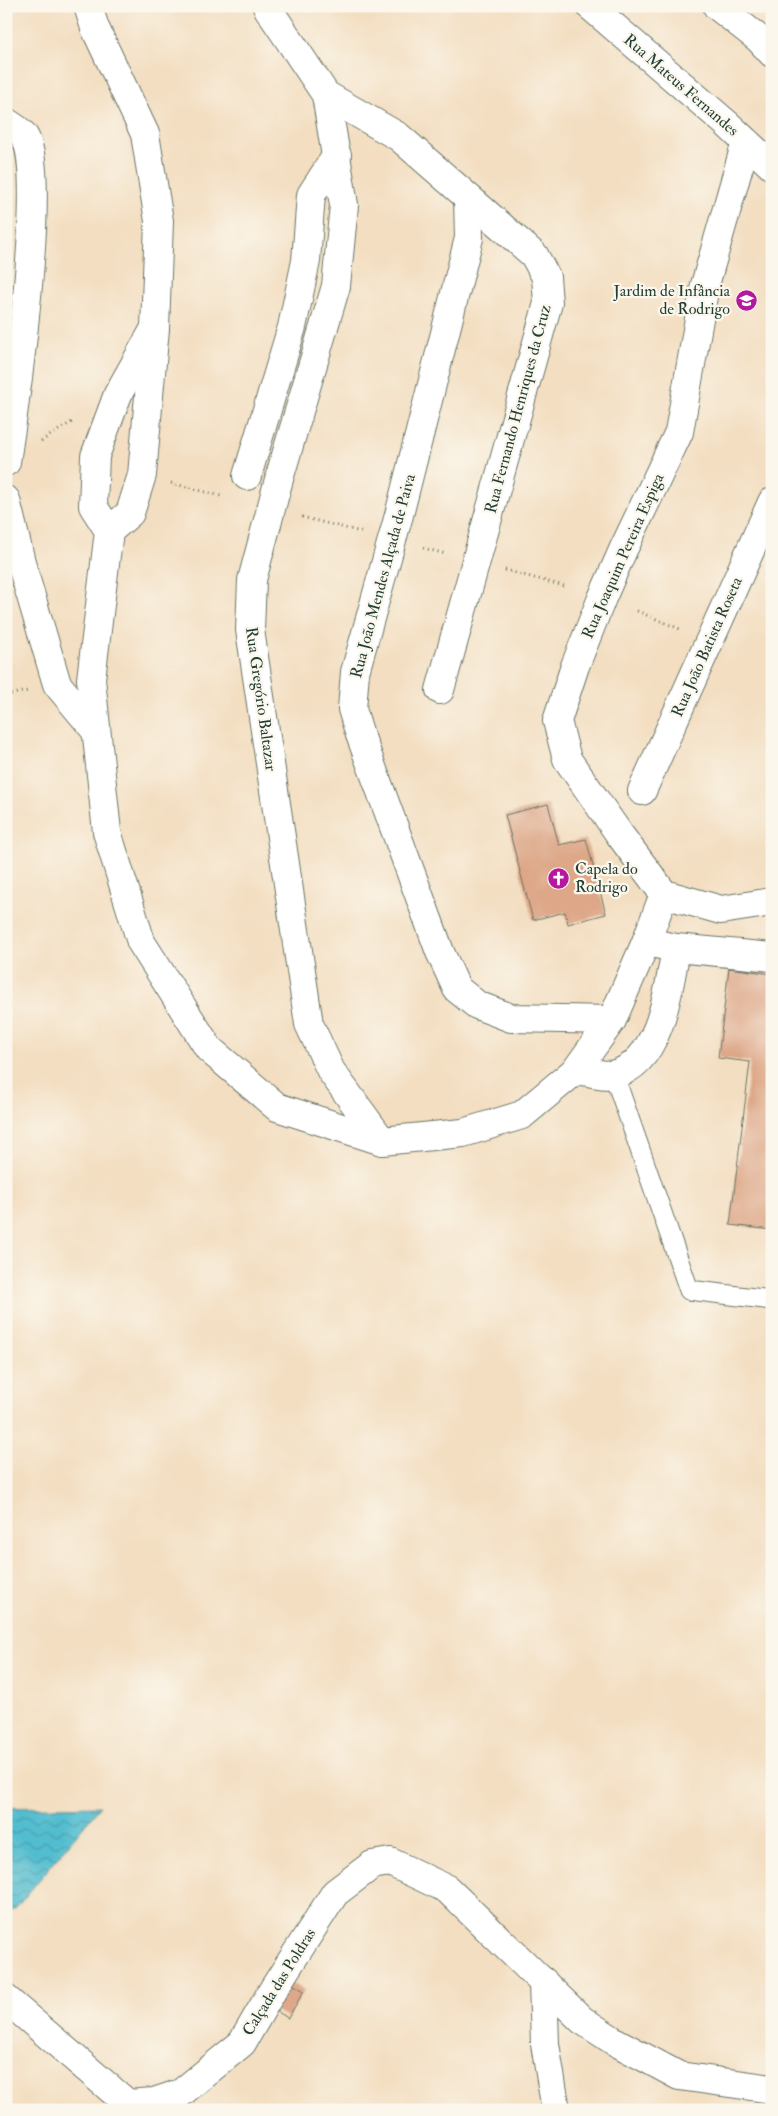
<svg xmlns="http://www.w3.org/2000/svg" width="778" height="2116" viewBox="0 0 778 2116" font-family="'IM FELL Double Pica',serif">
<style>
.water{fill:url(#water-waves);stroke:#397d82}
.building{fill:#dda788}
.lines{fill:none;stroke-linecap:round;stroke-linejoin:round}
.lane-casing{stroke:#697565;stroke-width:21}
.street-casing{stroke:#697565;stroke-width:30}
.path{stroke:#697565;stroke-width:3;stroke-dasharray:1 4;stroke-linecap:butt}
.lane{stroke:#fff;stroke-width:19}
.street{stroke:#fff;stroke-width:28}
.labels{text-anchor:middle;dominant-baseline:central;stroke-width:4.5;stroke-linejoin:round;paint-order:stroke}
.street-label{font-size:16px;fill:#1f3d34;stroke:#fbf7ec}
.poi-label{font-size:16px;fill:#1f3d34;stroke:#fbf7ec;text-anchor:end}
</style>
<defs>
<pattern id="water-waves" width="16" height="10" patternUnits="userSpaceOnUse" patternTransform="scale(1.25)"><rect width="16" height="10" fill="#53bdd0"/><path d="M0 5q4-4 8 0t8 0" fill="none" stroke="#449baa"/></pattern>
</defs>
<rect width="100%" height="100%" fill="#fbf7ec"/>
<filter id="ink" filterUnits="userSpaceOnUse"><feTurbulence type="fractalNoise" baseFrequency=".02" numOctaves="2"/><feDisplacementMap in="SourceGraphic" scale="10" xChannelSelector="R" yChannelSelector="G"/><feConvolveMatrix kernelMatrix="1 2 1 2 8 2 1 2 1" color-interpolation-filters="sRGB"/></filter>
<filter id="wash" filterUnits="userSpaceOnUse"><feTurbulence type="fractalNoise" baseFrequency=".0096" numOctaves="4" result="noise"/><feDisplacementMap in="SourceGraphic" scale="20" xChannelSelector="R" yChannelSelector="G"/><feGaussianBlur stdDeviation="1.12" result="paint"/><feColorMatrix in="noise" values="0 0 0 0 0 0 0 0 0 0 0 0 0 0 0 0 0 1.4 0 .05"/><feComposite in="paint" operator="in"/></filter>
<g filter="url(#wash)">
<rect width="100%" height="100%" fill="#f3dec1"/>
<polygon class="water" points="100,1806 16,1908 6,1915 6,1808"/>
<g id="blocks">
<g class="building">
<polygon points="548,804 559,845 586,839 606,914 568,924 565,912 533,920 505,815"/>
<polygon points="729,968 772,974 772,1230 730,1225 750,1062 718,1058"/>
<polygon points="288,1981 304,1991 288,2018 271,2008"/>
</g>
</g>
</g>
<g filter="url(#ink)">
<use href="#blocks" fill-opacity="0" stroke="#697565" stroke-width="1"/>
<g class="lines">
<defs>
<polyline id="lane" points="614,1075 689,1290 772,1300"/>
<g id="street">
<polyline points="88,6 95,28 145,134 159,221 155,328 142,475 130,513 109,531"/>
<polyline points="590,6 727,124 772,166"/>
<polyline points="717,6 759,39 772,53"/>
<polyline points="267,7 326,95 399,137 534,255 546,277 548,303 440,690"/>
<polyline points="326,95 344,205 336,286 279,479 252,580 250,630 309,1024 331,1071 382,1141"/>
<path d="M6,122C12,126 21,131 24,136C49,170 14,411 6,462"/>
<polyline points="468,198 469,238 399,515 355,672 352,709 359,732 440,952 457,989 477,1005 511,1018 612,1020"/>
<polyline points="155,328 118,394 95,456 93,506 109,531 91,679 107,832 141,942 209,1049 277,1107 382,1141 463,1133 522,1115 576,1070 612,1020 646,942 664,894"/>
<polyline points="247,476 292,327 306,261 311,195 337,155"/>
<polyline points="6,500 22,566 57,684 96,731"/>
<polyline points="642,791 772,502"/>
<polyline points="664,894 620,835 567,759 557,721 575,666 602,598 623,550 679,432 705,285 746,142"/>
<polyline points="664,894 721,910 772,902"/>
<polyline points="676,948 772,957"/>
<path d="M576,1070C587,1071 604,1077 615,1074C661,1062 669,987 676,948L646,942"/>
<polyline points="543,1981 545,2044 556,2110"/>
<polyline points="6,1999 128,2104 154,2102 181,2093 242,2043 274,1988 335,1893 372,1865 390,1862 447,1889 582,2020 614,2041 679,2076 772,2089"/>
</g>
</defs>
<use href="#lane" class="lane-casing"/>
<use href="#street" class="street-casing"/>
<g class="path">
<polyline points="41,441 72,422"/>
<polyline points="171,483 221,496"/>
<polyline points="302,517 361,532"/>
<polyline points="423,548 446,554"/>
<polyline points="505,570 564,586"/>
<polyline points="637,611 680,629"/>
<polyline points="6,695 28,691"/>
</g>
<use href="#lane" class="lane"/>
<use href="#street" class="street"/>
</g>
</g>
<defs>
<symbol id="school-disc" viewBox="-11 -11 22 22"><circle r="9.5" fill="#b5179e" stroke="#fbf7ec"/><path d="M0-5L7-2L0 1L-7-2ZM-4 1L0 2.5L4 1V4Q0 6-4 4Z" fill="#fff"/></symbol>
<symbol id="church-disc" viewBox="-11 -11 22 22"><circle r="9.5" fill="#b5179e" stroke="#fbf7ec"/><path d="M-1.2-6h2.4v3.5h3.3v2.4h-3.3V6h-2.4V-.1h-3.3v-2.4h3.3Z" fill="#fff"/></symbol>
</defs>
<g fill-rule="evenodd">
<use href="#school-disc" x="734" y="288" width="25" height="25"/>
<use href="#church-disc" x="546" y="866" width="25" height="25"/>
</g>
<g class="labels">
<g class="street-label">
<text transform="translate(681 85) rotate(41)">Rua Mateus Fernandes</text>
<text transform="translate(518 409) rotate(-75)">Rua Fernando Henriques da Cruz</text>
<text transform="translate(623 556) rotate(-66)">Rua Joaquim Pereira Espiga</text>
<text transform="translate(383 576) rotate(-75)">Rua João Mendes Alçada de Paiva</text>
<text transform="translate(707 647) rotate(-66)">Rua João Batista Roseta</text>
<text transform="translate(261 699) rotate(82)">Rua Gregório Baltazar</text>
<text transform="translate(279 1982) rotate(-58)">Calçada das Poldras</text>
</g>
<g class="poi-label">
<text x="730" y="291">Jardim de Infância<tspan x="730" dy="18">de Rodrigo</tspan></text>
<text x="575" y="869" text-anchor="start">Capela do<tspan x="575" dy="18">Rodrigo</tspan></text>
</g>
</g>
<rect width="778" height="2116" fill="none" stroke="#fbf7ec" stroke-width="25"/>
</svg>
